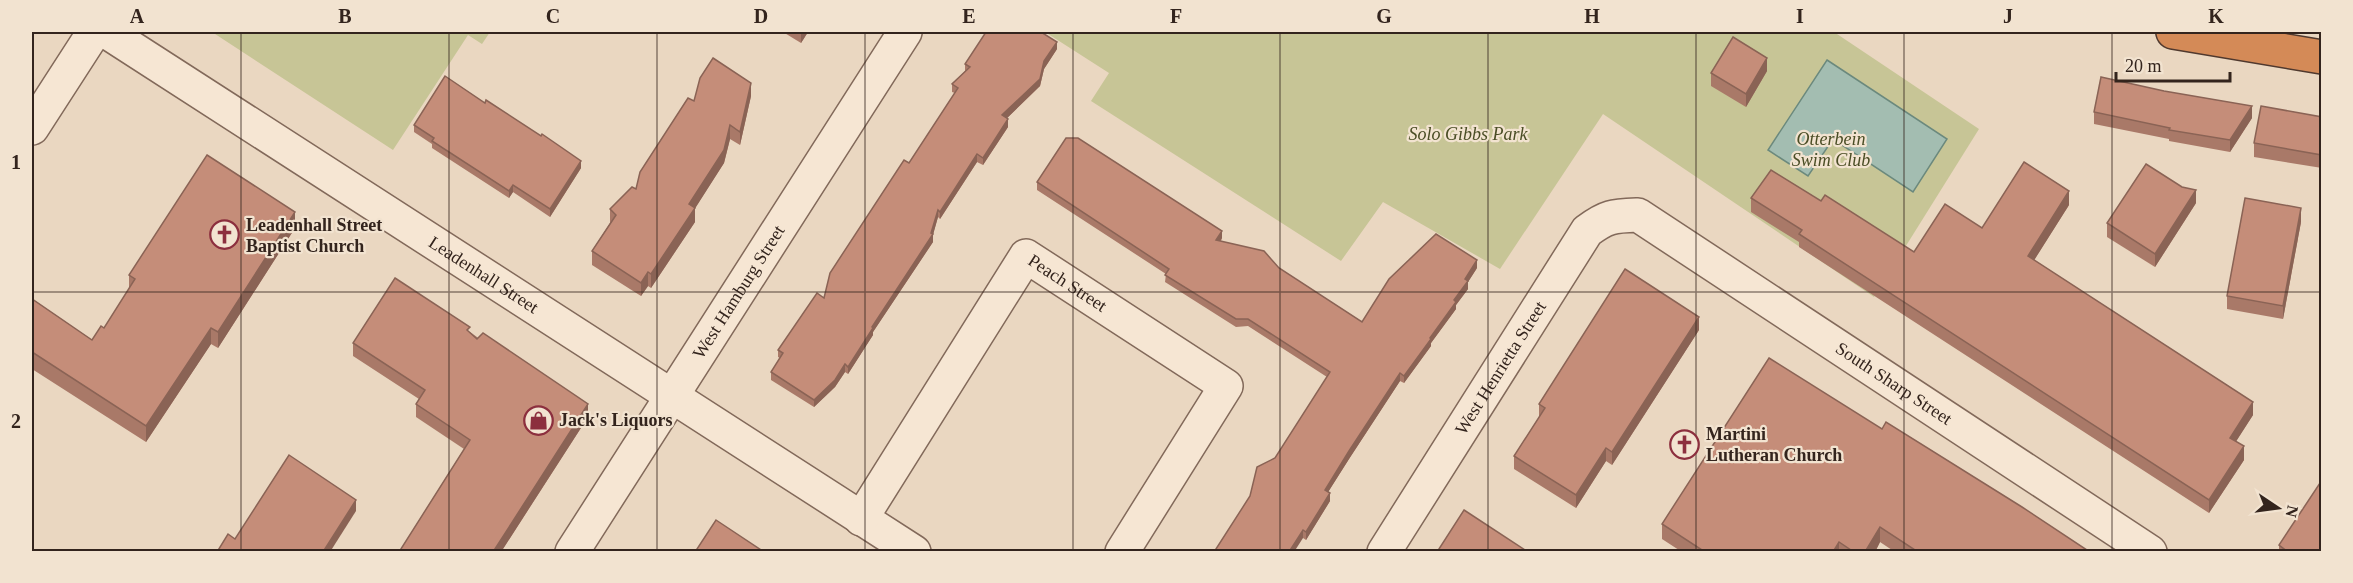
<svg xmlns="http://www.w3.org/2000/svg" width="2353" height="583" viewBox="0 0 2353 583" font-family="Georgia,serif">
<style>
.green{fill:#c7c596}
.water{fill:#a3bdb1;stroke:#6b897d;stroke-width:1.5}
.lines{fill:none;stroke-linecap:round;stroke-linejoin:round}
.minor-casing{stroke:#82695a;stroke-width:36}
.highway-casing{stroke:#50392e;stroke-width:36}
.minor{stroke:#f6e6d3;stroke-width:33}
.highway{stroke:#d48a57;stroke-width:33}
.wall{fill:#a97968}
.shaded-wall{fill:#8a6355}
.building{fill:#c58d79;stroke:#8a6355;stroke-width:1.5}
.grid{fill:none;stroke:#33241d;stroke-width:1.5;stroke-opacity:0.55}
.labels{text-anchor:middle;dominant-baseline:central;stroke-width:4.5;stroke-linejoin:round;paint-order:stroke}
.park-label{font-size:18px;font-style:italic;fill:#4a4d25;stroke:#f2e3d0}
.poi-label{font-size:18px;font-weight:bold;fill:#33241d;stroke:#f2e3d0;text-anchor:start}
.street-label{font-size:18px;fill:#33241d;stroke:#f2e3d0}
.neatline{fill:none;stroke:#33241d;stroke-width:2}
.grid-label{font-size:20px;text-anchor:middle;font-weight:bold;fill:#33241d}
</style>
<rect width="100%" height="100%" fill="#ead7c1"/>
<g class="green">
<polygon points="212,32 490,32 482,44 468,35 393,150"/>
<polygon points="1045,32 1834,32 1979,129 1874,297 1603,114 1500,269 1383,202 1341,261 1091,101 1109,73"/>
</g>
<polygon class="water" points="1827,60 1947,139 1913,192 1833,139 1808,176 1768,150"/>
<g class="lines">
<defs>
<g id="minor">
<path id="s1" d="M107,32L914,552"/>
<polyline points="32,128 94,32"/>
<path id="s2" d="M861,519L1026,256L1226,386L1122,552"/>
<path id="s3" d="M572,552L905,32"/>
<path id="s4" d="M1384,552L1587,231C1607,216 1613,216 1638,215L2150,552"/>
</g>
<polyline id="highway" points="2173,32 2322,57"/>
</defs>
<use href="#minor" class="minor-casing"/>
<use href="#highway" class="highway-casing"/>
<use href="#minor" class="minor"/>
<use href="#highway" class="highway"/>
</g>
<g class="wall">
<polygon points="783,32 808,32 801,43"/>
<polygon points="1057,49 1044,69 1040,86 1007,118 1008,127 983,165 977,162 940,219 938,217 933,234 933,242 873,332 873,335 848,374 845,372 835,387 814,407 771,380 771,372 780,358 778,357 778,350 824,298 909,163 955,93 952,92 952,84 965,71 965,64"/>
<polygon points="1767,71 1746,107 1711,86 1711,73"/>
<polygon points="751,96 740,145 730,139 724,163 695,208 695,222 651,288 648,286 641,296 592,265 592,251 610,223 610,209 636,189 694,101"/>
<polygon points="2094,112 2252,118 2230,152 2169,141 2169,139 2094,124"/>
<polygon points="2322,117 2322,168 2254,157 2254,143"/>
<polygon points="414,125 581,168 550,217 513,192 509,198 432,148 432,144 414,132"/>
<polygon points="1037,182 1222,238 1221,241 1279,268 1362,322 1477,268 1468,282 1468,289 1456,305 1456,309 1431,343 1431,346 1404,383 1400,381 1349,459 1328,492 1330,501 1306,540 1303,538 1275,458 1327,377 1248,326 1236,327 1165,282 1166,274 1037,190"/>
<polygon points="1751,198 1821,201 1914,252 1982,228 2069,205 2034,260 2253,415 2236,441 2244,460 2209,513 1799,247 1799,242 1751,212"/>
<polygon points="2196,203 2155,267 2107,237 2107,223"/>
<polygon points="2301,222 2283,319 2227,309 2227,296"/>
<polygon points="295,228 218,348 211,344 146,442 32,369 32,299 92,340 104,328 129,289 129,275"/>
<polygon points="1699,330 1612,465 1606,461 1576,508 1514,469 1514,456 1539,417 1539,404"/>
<polygon points="470,332 588,417 501,552 399,552 464,449 416,417 416,404 419,399 353,356 353,343"/>
<polygon points="1882,429 2090,552 1895,552 1880,542 1875,552 1682,552 1662,539 1662,524"/>
<polygon points="2279,545 2322,552 2279,552"/>
</g>
<g class="shaded-wall">
<polygon points="801,32 808,32 801,43"/>
<polygon points="1057,42 1057,49 1044,69 1040,86 1002,123 1002,115 1044,61"/>
<polygon points="1767,58 1767,71 1746,107 1746,94"/>
<polygon points="751,83 751,96 740,145 740,132"/>
<polygon points="2252,106 2252,118 2230,152 2230,140"/>
<polygon points="1008,119 1008,127 983,165 983,158"/>
<polygon points="730,125 730,139 724,163 689,218 689,204"/>
<polygon points="977,154 977,162 940,219 940,212"/>
<polygon points="581,161 581,168 550,217 550,209"/>
<polygon points="513,185 513,192 509,198 509,191"/>
<polygon points="2196,190 2196,203 2155,267 2155,254"/>
<polygon points="2069,191 2069,205 2028,270 2028,256"/>
<polygon points="695,208 695,222 651,288 651,274"/>
<polygon points="2301,208 2301,222 2283,319 2283,306"/>
<polygon points="938,210 938,217 933,235 933,234 933,242 873,332 873,335 848,374 848,367 872,327 931,233"/>
<polygon points="295,212 295,228 218,348 218,332"/>
<polygon points="1222,231 1222,238 1216,247 1216,240"/>
<polygon points="1477,260 1477,268 1468,282 1468,289 1456,305 1456,309 1431,343 1431,346 1404,383 1404,376 1454,300 1465,279"/>
<polygon points="648,272 648,286 641,296 641,283"/>
<polygon points="1699,317 1699,330 1612,465 1612,452"/>
<polygon points="211,328 211,344 146,442 146,426"/>
<polygon points="845,364 845,372 835,387 814,407 814,400"/>
<polygon points="1400,373 1400,381 1349,459 1325,497 1325,490 1349,451"/>
<polygon points="2253,402 2253,415 2230,451 2230,438"/>
<polygon points="588,404 588,417 501,552 493,552"/>
<polygon points="2244,446 2244,460 2209,513 2209,500"/>
<polygon points="1606,448 1606,461 1576,508 1576,495"/>
<polygon points="1330,493 1330,501 1306,540 1306,532"/>
<polygon points="356,500 356,511 330,552 323,552"/>
<polygon points="1880,527 1880,542 1875,552 1865,552"/>
<polygon points="1303,530 1303,538 1294,552 1289,552"/>
<polygon points="1839,542 1839,552 1833,552"/>
</g>
<g class="building">
<polygon points="986,32 1041,32 1057,42 1044,61 1040,79 1002,115 1008,119 983,158 977,154 940,212 938,210 931,233 933,234 872,327 873,328 848,367 845,364 835,380 814,400 771,372 783,353 778,350 817,293 824,298 830,273 904,160 909,163 958,88 952,84 970,67 965,64"/>
<polygon points="1733,37 1767,58 1746,94 1711,73"/>
<polygon points="713,58 751,83 740,132 730,125 724,150 689,204 695,208 651,274 648,272 641,283 592,251 616,215 610,209 632,187 636,189 640,172 688,98 694,101 700,78"/>
<polygon points="445,76 485,103 486,100 541,136 542,134 581,161 550,209 513,185 509,191 432,141 434,138 414,125"/>
<polygon points="2101,77 2164,91 2252,106 2230,140 2169,130 2170,128 2094,112"/>
<polygon points="2261,106 2322,117 2322,155 2254,143"/>
<polygon points="1066,138 1078,138 1222,231 1216,240 1264,251 1279,268 1362,322 1389,279 1436,234 1477,260 1465,279 1468,281 1454,300 1456,302 1430,338 1431,339 1404,376 1400,373 1349,451 1325,490 1330,493 1306,532 1303,530 1289,552 1214,552 1250,496 1257,467 1275,458 1330,372 1248,319 1236,319 1165,275 1169,269 1037,182"/>
<polygon points="207,155 295,212 218,332 211,328 146,426 32,352 32,299 92,340 101,326 104,328 135,279 129,275"/>
<polygon points="2024,162 2069,191 2028,256 2253,402 2230,438 2244,446 2209,500 1799,234 1802,230 1751,198 1771,170 1821,201 1825,195 1914,252 1945,204 1982,228"/>
<polygon points="2146,164 2182,187 2196,190 2155,254 2107,223"/>
<polygon points="2245,198 2301,208 2283,306 2227,296"/>
<polygon points="1625,269 1699,317 1612,452 1606,448 1576,495 1514,456 1545,408 1539,404"/>
<polygon points="395,278 470,327 467,330 477,339 483,333 588,404 493,552 399,552 470,440 416,404 425,390 353,343"/>
<polygon points="1769,358 1882,429 1886,422 2022,507 2090,552 1918,552 1880,527 1865,552 1854,552 1839,542 1833,552 1705,552 1662,524"/>
<polygon points="289,455 356,500 323,552 217,552 228,534 235,539"/>
<polygon points="2322,480 2322,552 2288,552 2279,545"/>
<polygon points="1464,510 1528,552 1437,552"/>
<polygon points="716,520 764,552 695,552"/>
</g>
<path class="grid" d="M241,32V552M449,32V552M657,32V552M865,32V552M1073,32V552M1280,32V552M1488,32V552M1696,32V552M1904,32V552M2112,32V552M32,292H2322"/>
<defs>
<symbol id="church-ring" viewBox="-11 -11 22 22"><circle r="9.5" fill="#f2e3d0" stroke="#8c2f3e" stroke-width="1.5"/><path d="M-1.2-6h2.4v3.5h3.3v2.4h-3.3V6h-2.4V-.1h-3.3v-2.4h3.3Z" fill="#8c2f3e"/></symbol>
<symbol id="shop-ring" viewBox="-11 -11 22 22"><circle r="9.5" fill="#f2e3d0" stroke="#8c2f3e" stroke-width="1.5"/><path d="M-5-2.5h2.3a2.7 3.5 0 0 1 5.4 0H5L5.5 6h-11ZM-1.5-2.5h3a1.5 2.3 0 0 0-3 0Z" fill="#8c2f3e"/></symbol>
</defs>
<g fill-rule="evenodd">
<use href="#church-ring" x="208" y="218" width="33" height="33"/>
<use href="#shop-ring" x="522" y="404" width="33" height="33"/>
<use href="#church-ring" x="1668" y="428" width="33" height="33"/>
</g>
<g class="labels">
<g class="park-label">
<text x="1468" y="134">Solo Gibbs Park</text>
<text x="1831" y="139">Otterbein<tspan x="1831" dy="21">Swim Club</tspan></text>
</g>
<g class="poi-label">
<text x="246" y="225">Leadenhall Street<tspan x="246" dy="21">Baptist Church</tspan></text>
<text x="559" y="420">Jack's Liquors</text>
<text x="1706" y="434">Martini<tspan x="1706" dy="21">Lutheran Church</tspan></text>
</g>
<g class="street-label">
<text stroke="none"><textPath href="#s1" startOffset="448">Leadenhall Street</textPath></text>
<text stroke="none"><textPath href="#s2" startOffset="360">Peach Street</textPath></text>
<text stroke="none"><textPath href="#s3" startOffset="309">West Hamburg Street</textPath></text>
<text stroke="none"><textPath href="#s4" startOffset="218">West Henrietta Street</textPath></text>
<text stroke="none"><textPath href="#s4" startOffset="741">South Sharp Street</textPath></text>
</g>
</g>
<rect width="2353" height="583" fill="none" stroke="#f2e3d0" stroke-width="66"/>
<g transform="translate(2278 508) rotate(103)" stroke="#f2e3d0" stroke-width="4.5" paint-order="stroke">
<path d="M0-4.5L10 22L0 15L-10 22Z" fill="#33241d"/>
<text y="-9" font-size="16" font-weight="bold" text-anchor="middle" fill="#33241d">N</text>
</g>
<path d="M2116 72v9h114v-9" fill="none" stroke="#33241d" stroke-width="3"/>
<text x="2125" y="72" font-size="18" fill="#33241d" stroke="#f2e3d0" stroke-width="4.5" paint-order="stroke">20 m</text>
<rect x="33" y="33" width="2287" height="517" class="neatline"/>
<g class="grid-label">
<text x="137" y="23">A</text>
<text x="345" y="23">B</text>
<text x="553" y="23">C</text>
<text x="761" y="23">D</text>
<text x="969" y="23">E</text>
<text x="1176" y="23">F</text>
<text x="1384" y="23">G</text>
<text x="1592" y="23">H</text>
<text x="1800" y="23">I</text>
<text x="2008" y="23">J</text>
<text x="2216" y="23">K</text>
<text x="16" y="169">1</text>
<text x="16" y="428">2</text>
</g>
</svg>
